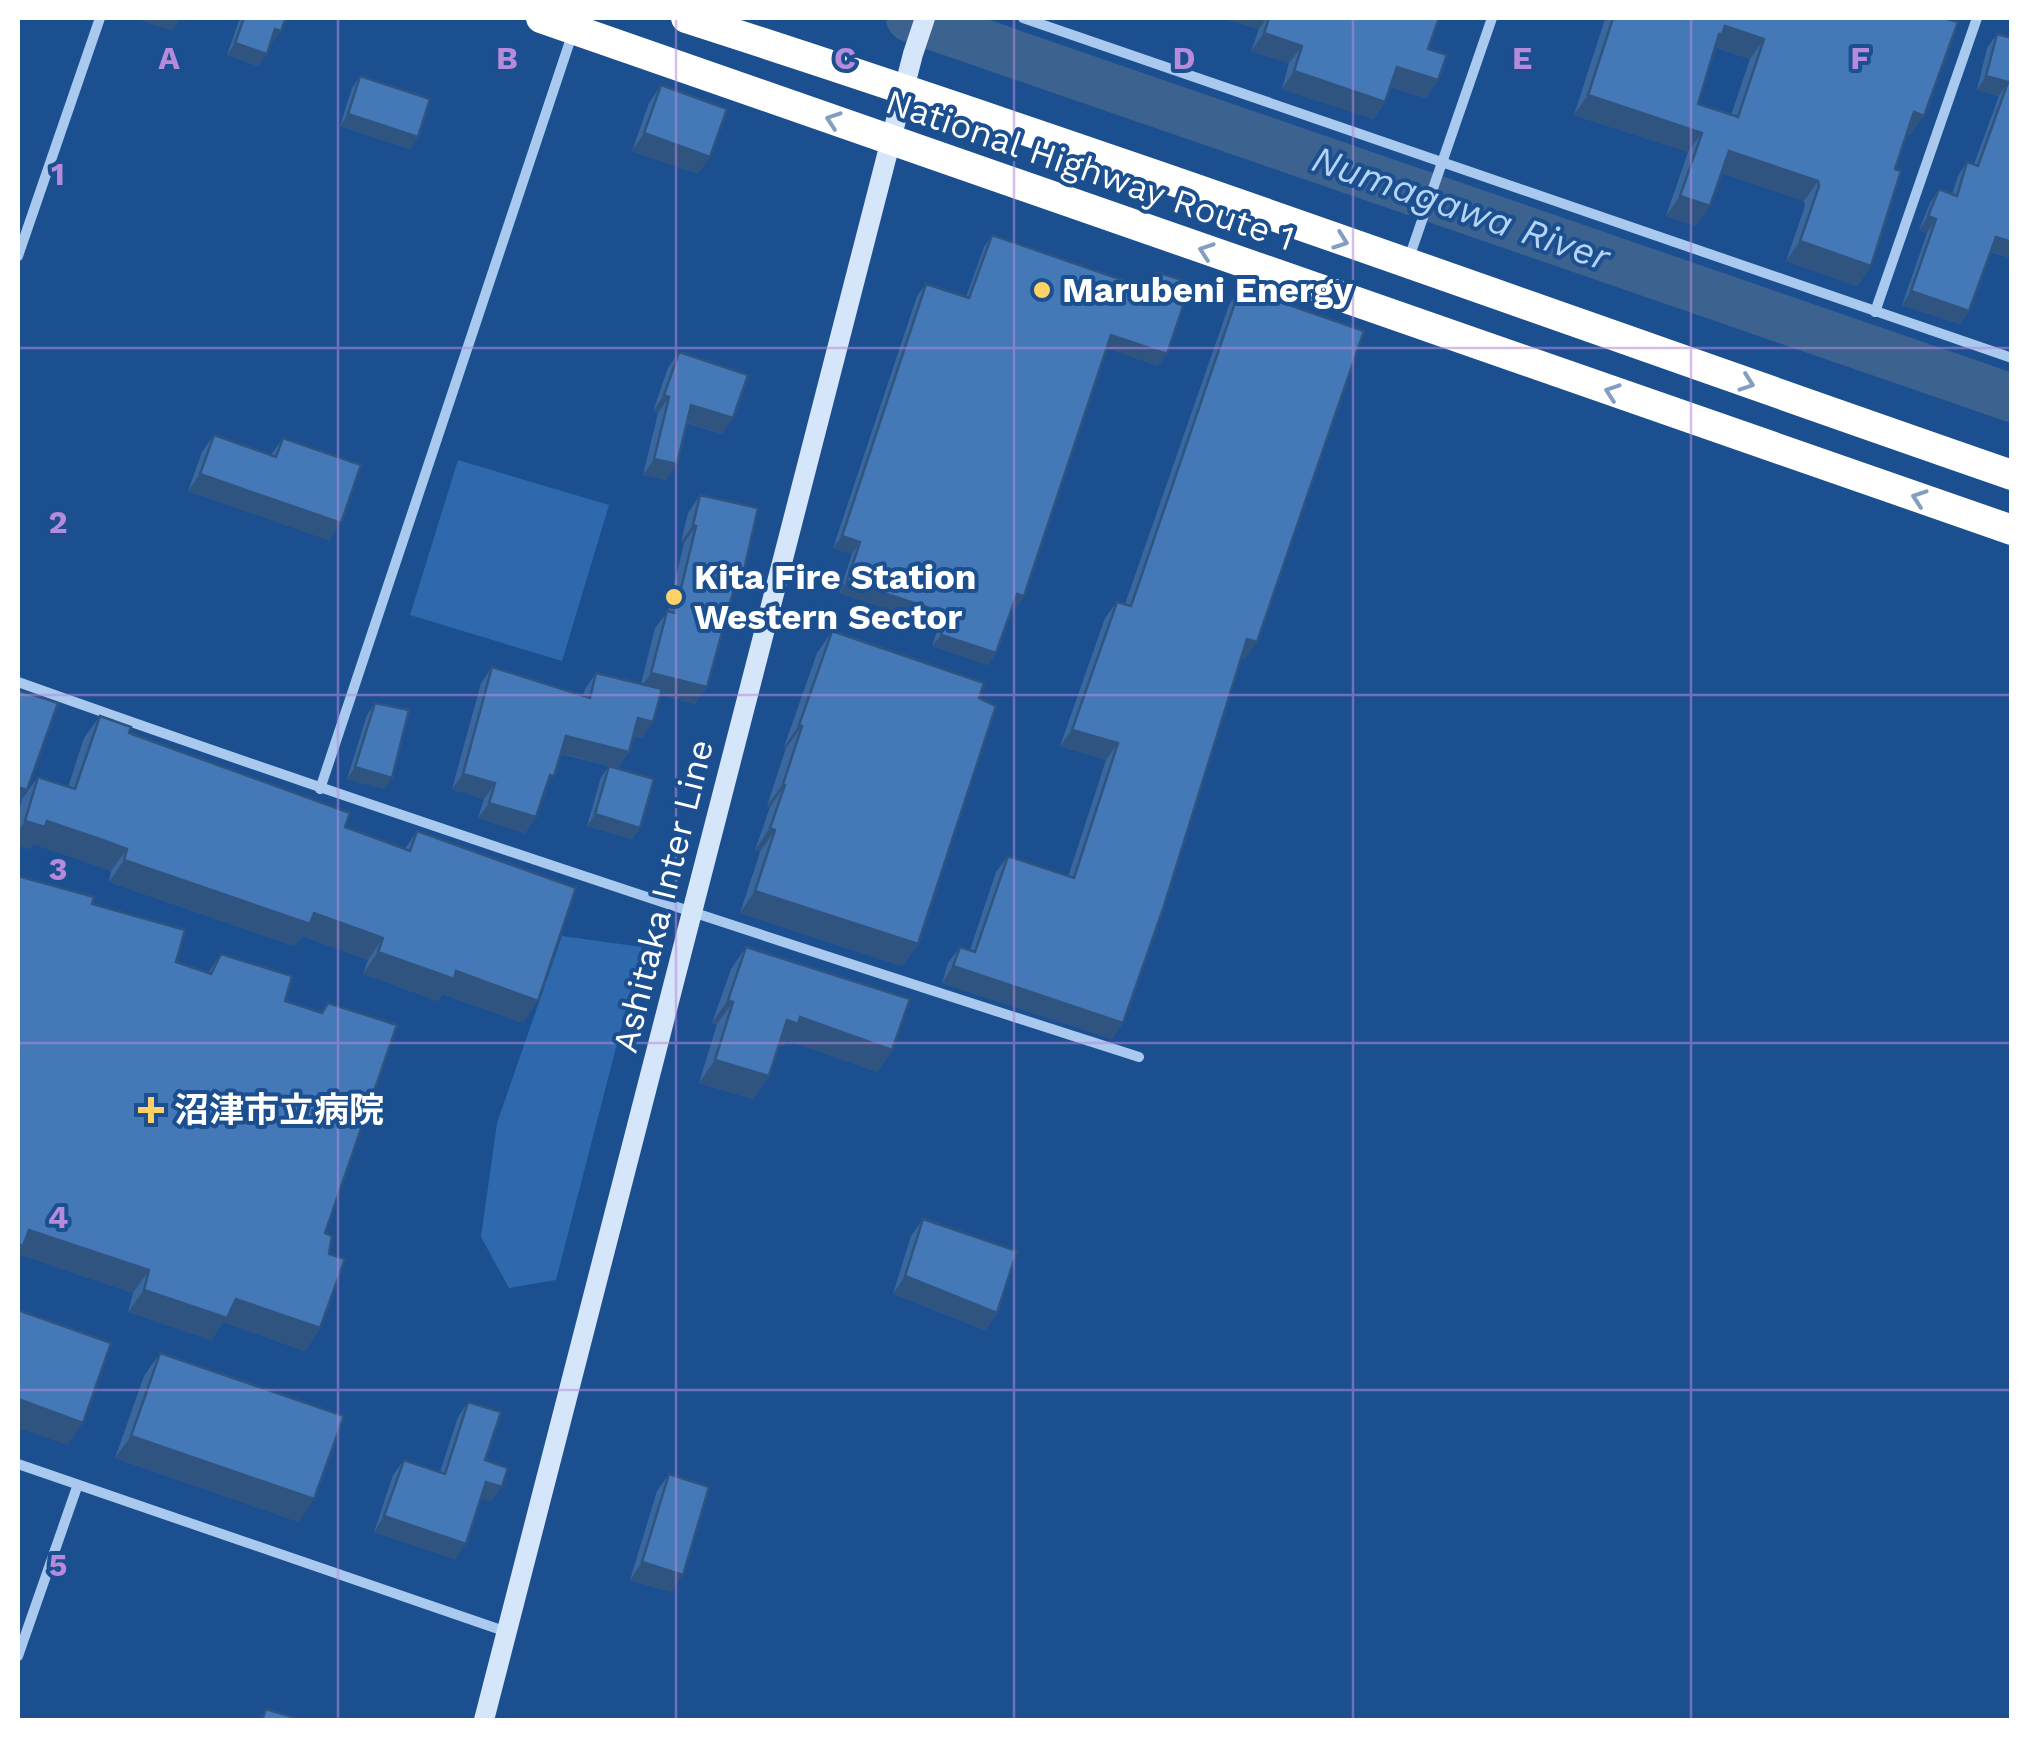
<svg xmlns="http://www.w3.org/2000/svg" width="2029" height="1738" viewBox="0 0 2029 1738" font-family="'Work Sans','Noto Sans JP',sans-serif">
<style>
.green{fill:#2e69ad}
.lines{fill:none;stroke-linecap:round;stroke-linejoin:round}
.river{stroke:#3c6290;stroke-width:48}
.street{stroke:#a9c9ee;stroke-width:10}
.secondary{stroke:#d6e6fa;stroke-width:20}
.highway{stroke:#fff;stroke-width:30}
.wall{fill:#3a679d;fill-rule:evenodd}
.shaded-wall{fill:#305480}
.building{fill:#4478b7;stroke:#305480;stroke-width:2.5;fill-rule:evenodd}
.oneway{stroke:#829ec1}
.grid{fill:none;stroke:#b68bdc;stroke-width:2.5;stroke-opacity:0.55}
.poi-dot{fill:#ffd166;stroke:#1b4f8f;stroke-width:4}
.labels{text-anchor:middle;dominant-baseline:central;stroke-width:8;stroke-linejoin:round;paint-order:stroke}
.street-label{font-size:35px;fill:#fff;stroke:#1b4f8f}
.poi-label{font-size:35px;font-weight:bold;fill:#fff;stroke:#1b4f8f;text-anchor:start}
.water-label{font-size:38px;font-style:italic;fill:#b5d3f5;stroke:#1b4f8f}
.grid-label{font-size:32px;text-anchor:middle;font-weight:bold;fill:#b68bdc;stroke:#1b4f8f;stroke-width:8;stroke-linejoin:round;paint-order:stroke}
</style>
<rect width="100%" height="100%" fill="#1b4f8f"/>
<g class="green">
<polygon points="458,460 609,505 562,661 410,615"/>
<polygon points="562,936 642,947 556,1280 509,1288 481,1237 497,1123"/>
</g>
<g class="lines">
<polyline class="river" points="910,18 2012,398"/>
<g class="street">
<polyline points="1023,18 2012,358"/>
<polyline points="18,256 100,18"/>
<polyline points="1409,258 1492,18"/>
<polyline points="1875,312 1977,18"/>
<path d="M18,682C389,814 764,937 1139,1057"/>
<polyline points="320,789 573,32"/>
<polyline points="18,1464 507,1632"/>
<polyline points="18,1656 77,1487"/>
</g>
<polyline class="secondary" points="484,1720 913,54 925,18"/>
<g class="highway">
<polyline points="541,18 2012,530"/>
<path d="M686,18C1131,161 1570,322 2012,475"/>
</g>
</g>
<g class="wall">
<polygon points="238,18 286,18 258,66 227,55 240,18"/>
<polygon points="1221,18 1439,18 1428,49 1438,80 1426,98 1390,87 1385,102 1373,119 1282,89 1289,63 1251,51 1259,29"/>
<path d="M1600,18H1944L1910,135L1907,134L1895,169L1871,266L1857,286L1786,261L1805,206L1804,201L1722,173L1696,226L1666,216L1688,152L1574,115L1605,19ZM1715,47L1750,59L1731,115L1698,104Z"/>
<polygon points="1997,34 2012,38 2012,258 1990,252 1960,324 1902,305 1927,233 1919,230 1930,203 1939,189 1952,194 1958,176 1967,162 1974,164 1999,96 1977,90 1987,48"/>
<polygon points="360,76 418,137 410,149 340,126 352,88"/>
<polygon points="661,85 698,174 632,151 649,103"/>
<polygon points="992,235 1147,288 1157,272 1158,366 1107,348 1024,596 1016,608 1012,607 996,653 988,665 932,646 939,626 839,593 852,554 833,548 917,296 926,284 966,297 984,247"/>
<polygon points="1240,288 1245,659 1241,658 1123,1023 1112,1039 942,983 948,963 960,947 970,950 996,872 1008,856 1068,877 1106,760 1060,746 1105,618 1117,602 1125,604 1229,305"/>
<polygon points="679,352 722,434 687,423 666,480 643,475 658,413 653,411 668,368"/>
<polygon points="214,435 271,455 283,438 341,523 329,540 188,491 202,452"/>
<polygon points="700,495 742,579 733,591 707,687 695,704 660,695 642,738 633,736 629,752 618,768 640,828 632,839 587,826 601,777 609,766 561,754 546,788 536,817 525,833 478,818 484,799 452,789 481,683 492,667 583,696 585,689 596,673 641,684 655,628 668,611 684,543 681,542 688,513"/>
<polygon points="832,631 979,698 918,944 902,966 740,913 760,852 755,850 770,807 767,806 786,748 784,747 817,653"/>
<polygon points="375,703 384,789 347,779 367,715"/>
<polygon points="100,716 129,733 345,827 405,849 417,831 523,1023 443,994 438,1001 363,974 368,960 302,936 294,946 109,882 111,871 81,860 33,844 30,849 18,845 18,815 22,799 38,777 68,787 84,738"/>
<polygon points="18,876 92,904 176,962 208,973 221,954 285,1001 321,1012 328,1003 325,1233 320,1328 305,1351 223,1322 211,1340 128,1312 133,1293 18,1254"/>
<polygon points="746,947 892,1050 877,1072 787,1040 782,1046 779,1045 769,1076 753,1099 699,1083 717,1024 712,1023 731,969"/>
<polygon points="923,1219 997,1313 985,1330 893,1294 911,1236"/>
<polygon points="160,1353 299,1522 115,1458 144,1376"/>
<polygon points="468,1402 485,1460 491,1502 481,1498 455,1559 374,1532 393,1475 404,1460 440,1472 458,1417"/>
<polygon points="669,1474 671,1592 630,1580 657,1491"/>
</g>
<g class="shaded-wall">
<polygon points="133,18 181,18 172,31"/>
<polygon points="1221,18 1267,18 1259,29"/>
<polygon points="1725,26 1764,39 1750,59 1714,46 1708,54"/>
<polygon points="275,29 281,31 273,42 267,40"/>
<polygon points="1264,33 1302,46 1289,63 1251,51"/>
<polygon points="235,43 267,54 258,66 227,55"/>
<polygon points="1397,67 1438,80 1426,98 1384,85"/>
<polygon points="1294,71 1385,102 1373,119 1282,89"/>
<polygon points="1986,76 2008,82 1999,96 1977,90"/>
<polygon points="1588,95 1702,133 1688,152 1574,115"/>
<polygon points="1914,112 1924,116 1910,135 1900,132"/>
<polygon points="348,114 418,137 410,149 340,126"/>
<polygon points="644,133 710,157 698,174 632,151"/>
<polygon points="1729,151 1818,181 1804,201 1716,171"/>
<polygon points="1680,196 1710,206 1696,226 1666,216"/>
<polygon points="1928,216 1936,219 1927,233 1919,230"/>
<polygon points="1996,237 2012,242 2012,258 1986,250"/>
<polygon points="1800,241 1871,266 1857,286 1786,261"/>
<polygon points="1911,291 1969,311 1960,324 1902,305"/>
<polygon points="1111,335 1167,354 1158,366 1103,347"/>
<polygon points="664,395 669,397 658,413 653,411"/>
<polygon points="691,405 733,418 722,434 680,420"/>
<polygon points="654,459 677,464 666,480 643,475"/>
<polygon points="200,474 341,523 329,540 188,491"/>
<polygon points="693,525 696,526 684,543 681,542"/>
<polygon points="842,536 860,542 852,554 833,548"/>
<polygon points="847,581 948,614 939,626 839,593"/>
<polygon points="1017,594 1024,596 1016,608 1008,606"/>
<polygon points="941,635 996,653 988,665 932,646"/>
<polygon points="1247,639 1257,642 1245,659 1236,656"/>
<polygon points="651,673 707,687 695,704 639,690"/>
<polygon points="638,718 653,722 642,738 627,734"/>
<polygon points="799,725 802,726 786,748 784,747"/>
<polygon points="1072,730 1118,743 1106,760 1060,746"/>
<polygon points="566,736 629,752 618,768 555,752"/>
<polygon points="355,767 392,778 384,789 347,779"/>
<polygon points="463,774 495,783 484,799 452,789"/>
<polygon points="783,784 785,785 770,807 767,806"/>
<polygon points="18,787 27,790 18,804"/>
<polygon points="489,803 536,817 525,833 478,818"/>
<polygon points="595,814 640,828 632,839 587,826"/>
<polygon points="25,821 47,821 127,849 111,871 33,844 30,849 18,845 18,831"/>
<polygon points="770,828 775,830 760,852 755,850"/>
<polygon points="124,860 314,913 383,938 368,960 302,936 294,946 109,882"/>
<polygon points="755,891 918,944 902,966 740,913"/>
<polygon points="378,952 456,971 538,1001 523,1023 444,994 438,1001 363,974"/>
<polygon points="953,966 1123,1023 1112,1039 942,983"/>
<polygon points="728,1000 733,1002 717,1024 712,1023"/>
<polygon points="800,1017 892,1050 877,1072 787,1040 782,1046 771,1042 787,1020"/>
<polygon points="715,1060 769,1076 753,1099 699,1083"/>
<polygon points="29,1230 149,1270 133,1293 18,1254 18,1244"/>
<polygon points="905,1276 997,1313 985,1330 893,1294"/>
<polygon points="144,1290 236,1299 320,1328 305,1351 223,1322 211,1340 128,1312"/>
<polygon points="18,1399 83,1423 67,1445 18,1428"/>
<polygon points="131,1436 314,1499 299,1522 115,1458"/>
<polygon points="486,1482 502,1487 491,1502 476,1497"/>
<polygon points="384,1516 466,1544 455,1559 374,1532"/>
<polygon points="642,1562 683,1575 671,1592 630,1580"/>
</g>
<g class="building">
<polygon points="244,18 286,18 281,31 275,29 267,54 235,43"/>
<polygon points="1269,18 1439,18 1428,49 1447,55 1438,80 1397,67 1385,102 1294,71 1302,46 1264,33"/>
<path d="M1613,18H1944L1958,22L1924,116L1914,112L1895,169L1901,171L1871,266L1800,241L1819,186L1818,181L1729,151L1710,206L1680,196L1702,133L1588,95ZM1725,26L1764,39L1738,117L1698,104L1719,34H1722Z"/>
<polygon points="1997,34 2012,38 2012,242 1996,237 1969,311 1911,291 1936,219 1928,216 1939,189 1957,196 1967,162 1978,166 2008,82 1986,76"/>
<polygon points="360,76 430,99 418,137 348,114"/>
<polygon points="661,85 727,109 710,157 644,133"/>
<polygon points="992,235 1151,290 1157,272 1191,283 1167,354 1111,335 1024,596 1017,594 996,653 941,635 948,614 847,581 860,542 842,536 926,284 969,298"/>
<polygon points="1240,288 1364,331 1257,642 1247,639 1163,909 1123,1023 953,966 960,947 975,952 1008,856 1074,878 1118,743 1072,730 1117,602 1131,606"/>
<polygon points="679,352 748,375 733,418 691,405 677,464 654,459 669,397 664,395"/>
<polygon points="214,435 276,457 283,438 361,465 341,523 200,474"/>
<polygon points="700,495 758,508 742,579 737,578 707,687 651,673 667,611 675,613 696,526 693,525"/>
<polygon points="832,631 984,683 979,698 996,706 918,944 755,891 775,830 770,828 785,785 783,784 802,726 799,725"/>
<polygon points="492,667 590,698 596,673 662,689 653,722 638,718 629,752 566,736 554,776 550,775 536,817 489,803 495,783 463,774"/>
<polygon points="18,690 58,703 27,790 18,787"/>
<polygon points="375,703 409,710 392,778 355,767"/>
<polygon points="100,716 131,727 129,733 350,813 345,827 410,851 417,831 576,888 538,1001 456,971 454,979 378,952 383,938 314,913 310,924 124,860 127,849 97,838 47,821 45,827 25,821 38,777 75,789"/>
<polygon points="609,766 654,779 640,828 595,814"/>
<polygon points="18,876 94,897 92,904 185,930 176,962 211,974 221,954 292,976 285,1001 322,1013 328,1003 397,1025 325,1233 332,1236 329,1254 345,1259 320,1328 236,1299 227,1318 144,1290 149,1270 29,1230 23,1246 18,1244"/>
<polygon points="746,947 910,999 892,1050 800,1017 798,1024 787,1020 769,1076 715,1060 733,1002 728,1000"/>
<polygon points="923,1219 1017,1251 997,1313 905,1276"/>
<polygon points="18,1310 111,1343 83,1423 18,1399"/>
<polygon points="160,1353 344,1416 314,1499 131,1436"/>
<polygon points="468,1402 501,1412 485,1460 508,1468 502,1487 486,1482 466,1544 384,1516 404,1460 445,1474"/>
<polygon points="669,1474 709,1487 683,1575 642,1562"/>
<polygon points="266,1709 302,1720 262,1720"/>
</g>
<defs><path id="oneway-chevron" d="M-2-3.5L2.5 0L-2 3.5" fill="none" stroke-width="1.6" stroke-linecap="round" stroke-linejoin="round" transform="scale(2.5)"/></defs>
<g class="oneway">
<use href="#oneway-chevron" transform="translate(833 120) rotate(-161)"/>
<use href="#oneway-chevron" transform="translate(1341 241) rotate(20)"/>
<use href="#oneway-chevron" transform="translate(1206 251) rotate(-161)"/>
<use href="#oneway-chevron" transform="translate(1747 383) rotate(19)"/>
<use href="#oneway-chevron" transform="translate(1612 392) rotate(-161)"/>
<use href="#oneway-chevron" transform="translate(1919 498) rotate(-161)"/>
</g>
<path class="grid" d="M338,18V1720M676,18V1720M1014,18V1720M1353,18V1720M1691,18V1720M18,348H2012M18,695H2012M18,1043H2012M18,1390H2012"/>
<g class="poi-dot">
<circle cx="1042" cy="290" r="10"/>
<circle cx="674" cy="597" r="10"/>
<path d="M146 1095h10v10h10v10h-10v10h-10v-10h-10v-10h10z"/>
</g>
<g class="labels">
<g class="street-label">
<text transform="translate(1090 170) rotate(19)">National Highway Route 1</text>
<text transform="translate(663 896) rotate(-76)">Ashitaka Inter Line</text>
</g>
<g class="poi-label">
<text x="1062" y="290">Marubeni Energy</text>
<text x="694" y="577">Kita Fire Station<tspan x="694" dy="40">Western Sector</tspan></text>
<text x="174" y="1110">沼津市立病院</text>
</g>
<g class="water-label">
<text transform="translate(1461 208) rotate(19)">Numagawa River</text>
</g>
</g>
<g class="grid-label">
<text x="169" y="69">A</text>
<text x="507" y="69">B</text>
<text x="845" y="69">C</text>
<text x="1184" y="69">D</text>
<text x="1522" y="69">E</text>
<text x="1860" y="69">F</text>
<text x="58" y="185">1</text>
<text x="58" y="533">2</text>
<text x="58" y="880">3</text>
<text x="58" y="1228">4</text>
<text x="58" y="1576">5</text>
</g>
<rect width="2029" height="1738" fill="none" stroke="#ffffff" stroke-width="40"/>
</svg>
